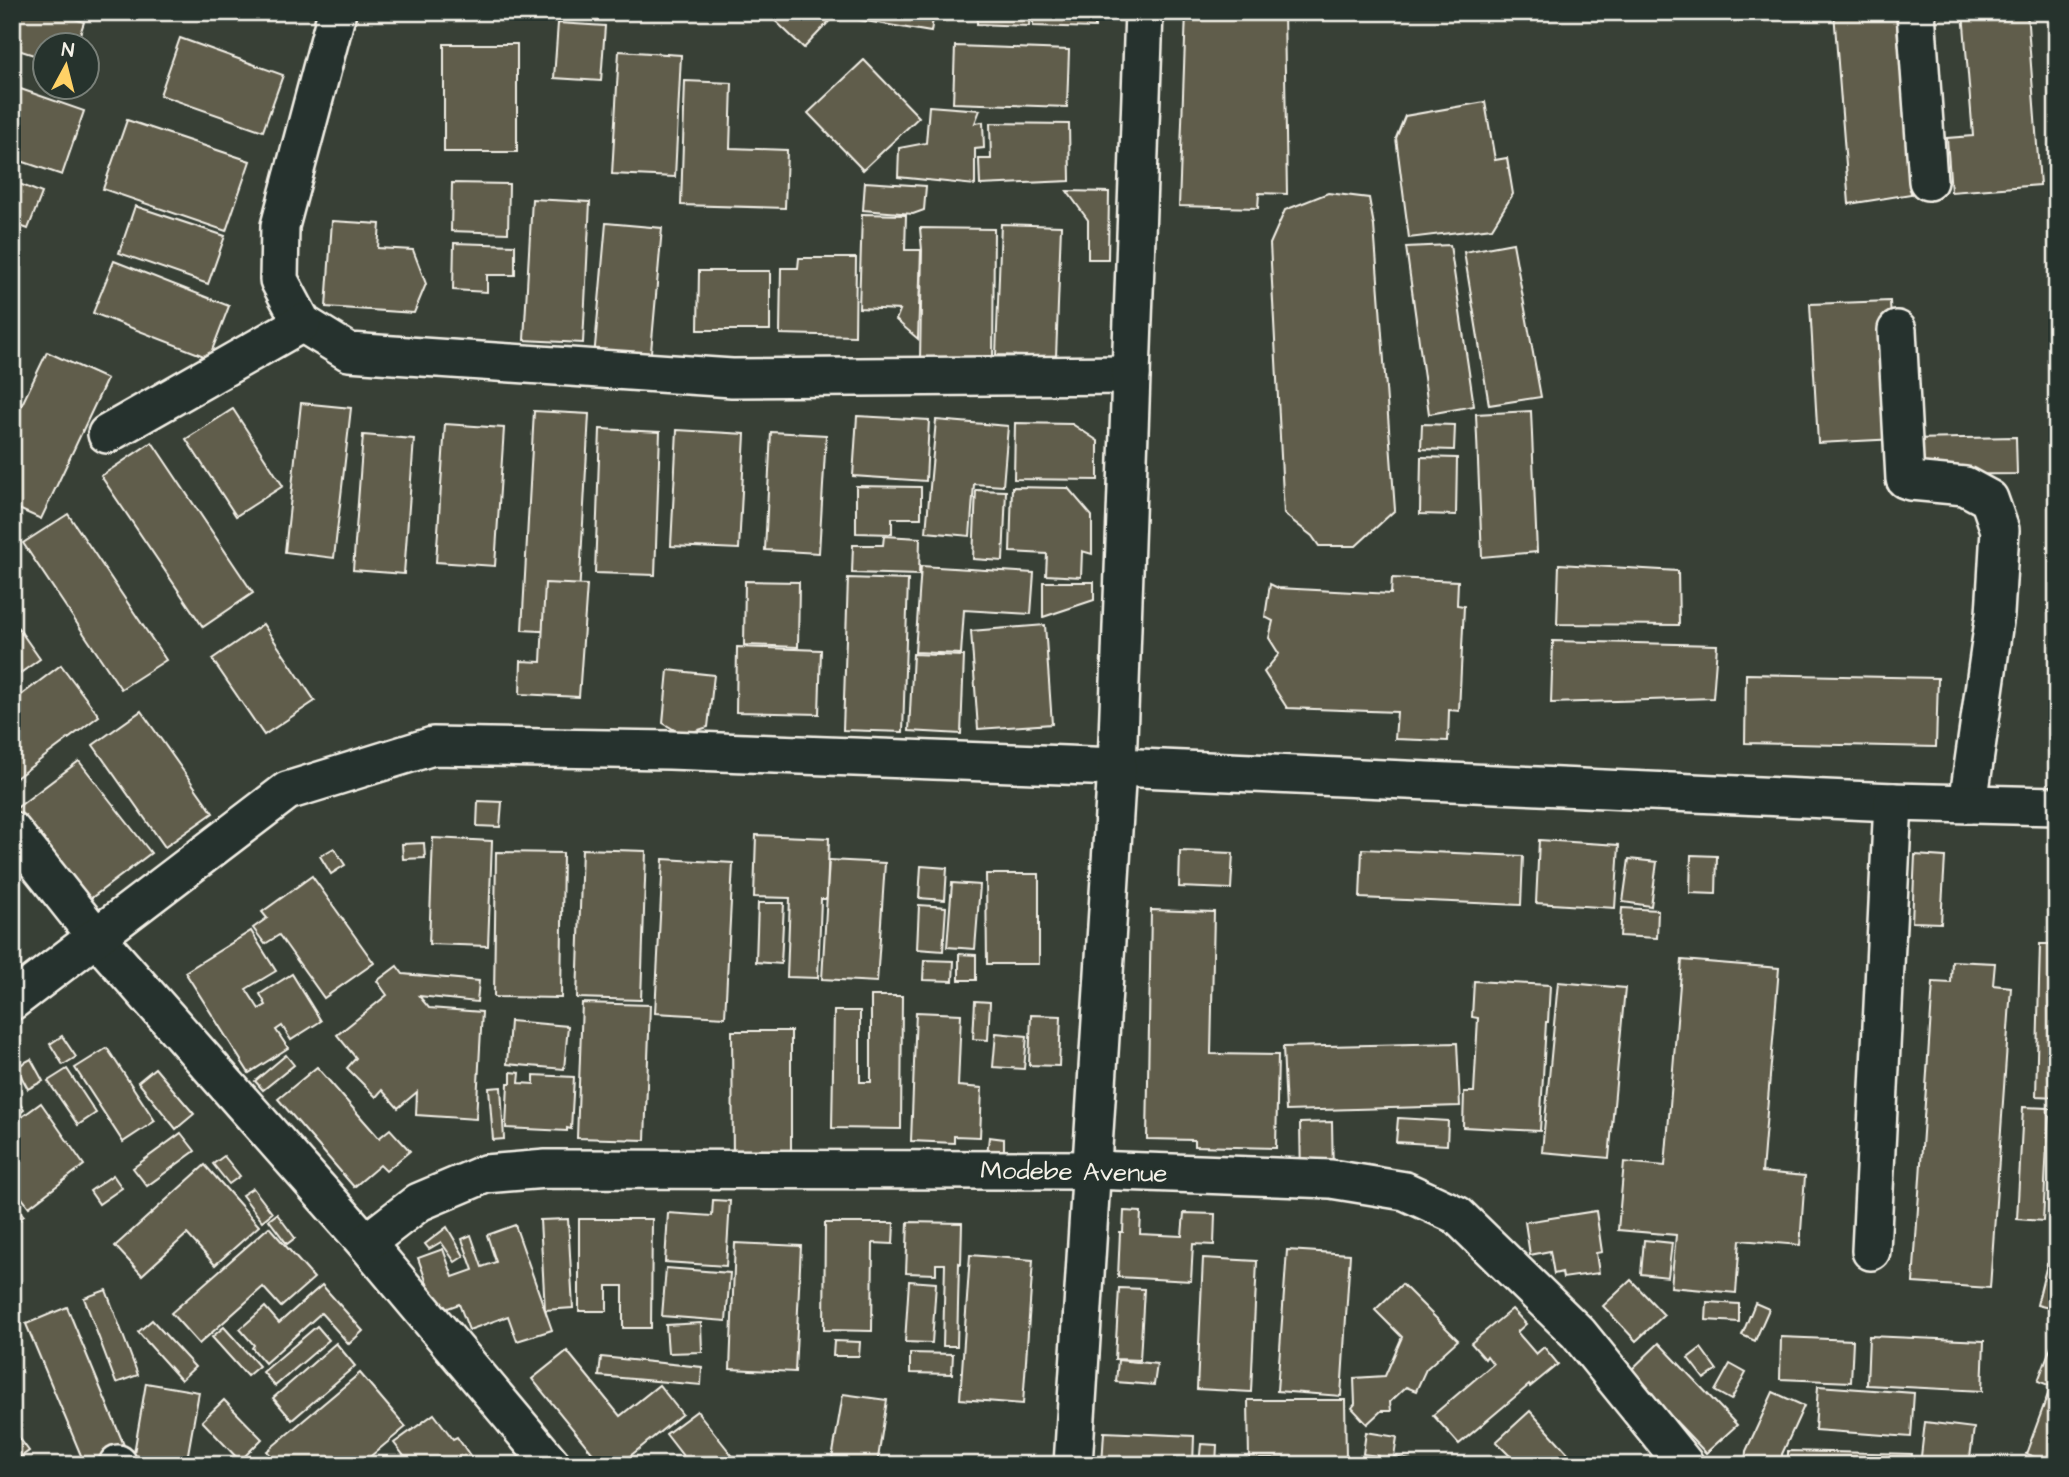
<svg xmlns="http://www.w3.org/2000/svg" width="2069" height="1477" viewBox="0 0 2069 1477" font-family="'Architects Daughter',sans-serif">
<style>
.building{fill:#615d4b;stroke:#f4f1e8;stroke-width:2}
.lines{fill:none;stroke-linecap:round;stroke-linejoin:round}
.minor-casing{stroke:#f4f1e8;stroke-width:42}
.minor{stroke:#26332d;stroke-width:37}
.labels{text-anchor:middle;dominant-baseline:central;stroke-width:6;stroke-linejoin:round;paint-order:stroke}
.street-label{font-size:26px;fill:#f4f1e8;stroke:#26332d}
</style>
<rect width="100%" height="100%" fill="#384036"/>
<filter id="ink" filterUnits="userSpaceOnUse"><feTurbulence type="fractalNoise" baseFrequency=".0143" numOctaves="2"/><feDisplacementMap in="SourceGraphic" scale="14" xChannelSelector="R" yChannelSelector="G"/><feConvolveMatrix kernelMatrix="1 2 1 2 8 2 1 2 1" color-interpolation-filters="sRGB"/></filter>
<g filter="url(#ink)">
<g class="building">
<polygon points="12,12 55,12 84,22 76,46 46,46 46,59 12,48"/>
<polygon points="766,12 838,12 804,48"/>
<polygon points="860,12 934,12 931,32 859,20"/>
<polygon points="977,12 1030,12 1029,26 977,24"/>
<polygon points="1033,12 1095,12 1095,28 1033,26"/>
<polygon points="1186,12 1284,12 1287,194 1259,193 1258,208 1179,206"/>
<polygon points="1834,12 1896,12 1911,194 1849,204"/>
<polygon points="1963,12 2027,12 2040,185 1951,192 1947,138 1973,136"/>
<polygon points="558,23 605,26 601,81 554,78"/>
<polygon points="180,38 283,75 263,131 160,95"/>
<rect x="444" y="44" width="73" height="108"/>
<polygon points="955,46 1069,50 1067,107 953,103"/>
<polygon points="619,51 681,55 675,177 612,174"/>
<polygon points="864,60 919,117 863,170 808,113"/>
<polygon points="685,81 732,83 730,148 787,150 785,208 681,205"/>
<polygon points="12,86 84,111 62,175 12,158"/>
<polygon points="1485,102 1495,160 1507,158 1513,194 1492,228 1409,238 1396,138 1405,116"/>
<polygon points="929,106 980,110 975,123 983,122 984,148 975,149 975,185 898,177 899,148 926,143"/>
<polygon points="127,120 250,161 226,231 103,189"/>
<polygon points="990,123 1069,124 1070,181 980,185 979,159 991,159"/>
<polygon points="12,181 42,193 28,229 12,223"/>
<polygon points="865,182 926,186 924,210 913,214 863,210"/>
<polygon points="452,183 509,184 508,233 451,231"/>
<polygon points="1067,191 1109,192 1108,259 1088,259 1088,220"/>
<polygon points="1328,193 1369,198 1374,226 1395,510 1356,546 1319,546 1312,536 1284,514 1270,244 1285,210"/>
<polygon points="532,199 590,202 583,343 524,340"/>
<polygon points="135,206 225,236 208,284 119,253"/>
<polygon points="862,214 906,215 905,250 921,250 918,339 896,320 900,310 859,308"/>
<polygon points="332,221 380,224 378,248 413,250 426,284 414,313 326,307"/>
<polygon points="606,223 662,228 650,363 594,358"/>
<polygon points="1001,224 1061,226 1056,357 996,355"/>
<polygon points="920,228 994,229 993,361 920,361 922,250"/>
<polygon points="454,243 515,245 515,275 487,275 487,292 453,290"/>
<polygon points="1513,243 1541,397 1489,405 1464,252"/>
<polygon points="1450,245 1474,406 1429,414 1406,247"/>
<polygon points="799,258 856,258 855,336 780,334 781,268 798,268"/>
<polygon points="114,261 229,306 209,358 93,313"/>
<polygon points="699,271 770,271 770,330 698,330"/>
<polygon points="1890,301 1897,439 1818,443 1810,304"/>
<polygon points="47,352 107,379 41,519 12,506 12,425"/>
<polygon points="301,403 351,408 334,558 285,552"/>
<polygon points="233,409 283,486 236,516 186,439"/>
<polygon points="534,411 589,414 577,633 522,630"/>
<polygon points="1531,411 1537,552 1482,557 1476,414"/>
<polygon points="857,416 929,420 926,481 853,476"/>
<polygon points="936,420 1008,426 1003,486 974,484 970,536 926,532"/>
<polygon points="1015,423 1072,424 1098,441 1098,480 1014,479"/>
<polygon points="445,424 504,428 495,566 436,562"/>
<polygon points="1422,424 1455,425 1454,450 1421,449"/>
<polygon points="600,429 660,432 655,575 595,573"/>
<polygon points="677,430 745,434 739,549 671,546"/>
<polygon points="771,432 826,435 819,553 765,550"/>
<polygon points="363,435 414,439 404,574 353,570"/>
<polygon points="2016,437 2017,474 1911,475 1910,439"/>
<polygon points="152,442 253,593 203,627 101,476"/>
<polygon points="1421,457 1457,458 1456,515 1420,514"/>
<polygon points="856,486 921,487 921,518 892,518 892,534 856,533"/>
<polygon points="1012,487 1068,488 1092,516 1092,554 1082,551 1081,577 1046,575 1047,554 1010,552"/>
<polygon points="976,490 1006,491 1003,561 973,559"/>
<polygon points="68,514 166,660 121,689 23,543"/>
<polygon points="884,536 920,538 919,575 852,573 853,545 883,545"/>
<polygon points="1559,564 1678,571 1679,625 1557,624"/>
<polygon points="921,566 1034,573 1031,614 964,610 961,654 915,652"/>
<polygon points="848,578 908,580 903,732 843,730"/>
<polygon points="1392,578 1458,581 1457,605 1464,606 1459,711 1449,710 1448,741 1395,739 1397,712 1287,708 1264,672 1279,654 1269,638 1273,621 1265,617 1270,584 1278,588 1391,594"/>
<polygon points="745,581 799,582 798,647 744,645"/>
<polygon points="1043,582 1094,582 1094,600 1043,617"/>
<polygon points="545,583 587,585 579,697 520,694 521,661 541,662"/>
<polygon points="12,619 40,659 12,679"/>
<polygon points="263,624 315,701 264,735 212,659"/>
<polygon points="1045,625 1052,724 978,729 971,631"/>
<polygon points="1553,641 1717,645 1713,698 1551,703"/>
<polygon points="737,647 821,650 819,714 736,712"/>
<polygon points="913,654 964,656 961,734 909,731"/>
<polygon points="61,665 99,716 12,781 12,702"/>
<polygon points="668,670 714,675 708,727 683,735 663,723"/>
<polygon points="1746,674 1938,678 1936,747 1745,743"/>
<polygon points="141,711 213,813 165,847 93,745"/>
<polygon points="79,761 151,853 86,902 14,810"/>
<polygon points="478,801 502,802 500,827 477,826"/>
<polygon points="756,835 829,838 827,899 821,899 818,978 787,977 790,898 754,897"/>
<polygon points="433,838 492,841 488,946 429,944"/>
<polygon points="1539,840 1619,845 1615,908 1536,903"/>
<polygon points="424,843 425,858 403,859 402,844"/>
<polygon points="334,848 345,865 331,874 320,856"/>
<polygon points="582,849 646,851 641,1000 577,998"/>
<polygon points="1362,849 1523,856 1521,905 1360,898"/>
<polygon points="1180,851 1233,853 1231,889 1179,887"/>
<polygon points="496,852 563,853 561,998 494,997"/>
<polygon points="1691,855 1717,856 1716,894 1690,893"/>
<polygon points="1915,855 1945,857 1941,923 1912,922"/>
<polygon points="663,859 733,863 725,1017 655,1013"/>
<polygon points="1629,859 1657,862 1651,906 1623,902"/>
<polygon points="829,860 885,863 877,982 822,979"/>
<polygon points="921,866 947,868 945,900 919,898"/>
<polygon points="986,874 1039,874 1039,964 987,964"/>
<polygon points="312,876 374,963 324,998 279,935 265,944 253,928 267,918 262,912"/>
<polygon points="952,883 980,885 975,949 947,947"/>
<polygon points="758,903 784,903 781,964 756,962"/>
<polygon points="919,905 946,907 943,951 917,949"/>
<polygon points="1622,908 1658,910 1657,938 1620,936"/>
<polygon points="1151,910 1214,912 1211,1054 1278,1055 1276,1148 1194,1146 1194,1140 1147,1139"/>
<polygon points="251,931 276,971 246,989 259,1009 266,1005 260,994 292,974 321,1021 291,1040 282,1026 276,1030 288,1048 249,1073 185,972"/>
<polygon points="2040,944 2057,944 2057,1097 2036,1096"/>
<polygon points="959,954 976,955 976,980 959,980"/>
<polygon points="924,960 954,961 953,981 923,980"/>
<polygon points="1682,960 1779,968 1762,1172 1805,1176 1800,1245 1740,1240 1736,1293 1671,1287 1676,1235 1618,1230 1624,1162 1665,1166"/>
<polygon points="1952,961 1995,963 1993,985 2011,987 1990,1288 1913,1283 1933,982 1951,983"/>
<polygon points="397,966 403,974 479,981 477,1002 419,996 429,1008 482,1012 476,1119 416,1115 417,1092 398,1108 382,1090 376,1097 347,1068 356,1058 337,1035 387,995 377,981"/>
<polygon points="1474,981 1550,985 1548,1022 1546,1022 1540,1131 1463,1127 1464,1092 1474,1092 1478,1018 1472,1017"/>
<polygon points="1558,982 1625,988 1609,1158 1542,1152"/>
<polygon points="871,996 902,996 901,1129 832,1128 834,1011 860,1011 860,1082 871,1082"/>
<polygon points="975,1001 990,1002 988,1040 973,1039"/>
<polygon points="582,1003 650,1005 645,1140 577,1138"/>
<polygon points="916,1012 961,1014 958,1086 982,1088 980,1137 954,1136 954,1143 911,1141"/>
<polygon points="1031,1015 1061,1016 1059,1066 1029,1065"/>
<polygon points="510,1021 568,1026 564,1069 507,1064"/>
<polygon points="732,1031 791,1031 791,1161 733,1161"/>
<polygon points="996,1033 1027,1036 1024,1069 993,1067"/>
<polygon points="62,1036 76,1057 63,1065 50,1044"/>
<polygon points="1457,1043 1460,1106 1286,1111 1283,1047"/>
<polygon points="107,1048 155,1121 123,1142 75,1068"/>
<polygon points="286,1055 294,1065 263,1090 255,1081"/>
<polygon points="31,1059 43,1081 28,1089 16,1067"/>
<polygon points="317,1067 379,1138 390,1129 410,1151 386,1171 380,1165 354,1187 278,1099"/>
<polygon points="155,1068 194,1114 176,1129 138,1082"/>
<polygon points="67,1069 96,1113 78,1125 48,1081"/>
<polygon points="511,1072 520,1073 519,1083 534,1084 534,1075 574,1077 571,1129 567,1128 567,1131 506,1128 508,1083 511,1083"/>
<polygon points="501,1087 504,1139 493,1140 489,1088"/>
<polygon points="41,1103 84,1165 29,1207 12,1185 12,1124"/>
<polygon points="20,1104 24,1110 12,1119 12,1109"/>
<polygon points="2023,1107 2049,1108 2043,1221 2017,1219"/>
<polygon points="1398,1118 1448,1121 1447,1145 1396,1142"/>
<polygon points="1332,1122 1333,1175 1301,1176 1300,1123"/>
<polygon points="181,1133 195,1151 147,1186 133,1168"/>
<polygon points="989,1137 1004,1139 1004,1156 987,1155"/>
<polygon points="224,1156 240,1176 229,1184 213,1164"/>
<polygon points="205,1165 259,1226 215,1265 187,1234 142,1275 115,1246"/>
<polygon points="113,1175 122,1188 99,1204 90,1191"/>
<polygon points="253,1188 272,1213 262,1221 242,1195"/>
<polygon points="713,1200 730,1201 726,1266 665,1262 668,1213 712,1216"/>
<polygon points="12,1203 24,1216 12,1227"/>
<polygon points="1124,1211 1141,1212 1140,1234 1182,1236 1184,1213 1215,1214 1214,1245 1193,1244 1191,1281 1118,1277 1120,1232 1123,1232"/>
<polygon points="1596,1211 1602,1252 1596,1253 1599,1273 1563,1278 1562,1272 1554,1274 1550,1251 1530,1255 1525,1222"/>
<polygon points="277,1214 295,1238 287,1244 269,1220"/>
<polygon points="568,1219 573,1308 545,1310 540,1220"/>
<polygon points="579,1219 652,1219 651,1328 623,1328 623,1286 607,1286 607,1311 579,1311"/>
<polygon points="908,1222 962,1223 961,1264 959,1263 957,1346 943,1346 945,1264 936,1264 936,1274 906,1273"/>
<polygon points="825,1223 894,1223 893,1244 873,1243 872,1331 824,1330"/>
<polygon points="515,1225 552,1330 517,1341 508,1316 469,1330 459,1304 437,1312 418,1258 443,1249 453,1277 473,1270 462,1239 471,1235 482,1267 496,1262 487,1235"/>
<polygon points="269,1227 314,1278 281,1307 263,1287 199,1344 171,1313"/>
<polygon points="447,1227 464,1256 455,1262 441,1242 429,1249 425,1244"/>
<polygon points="1644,1240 1672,1243 1668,1277 1641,1274"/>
<polygon points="735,1243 801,1246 795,1372 730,1369"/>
<polygon points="1287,1250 1350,1254 1341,1396 1277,1391"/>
<polygon points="970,1255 1033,1260 1023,1404 960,1399"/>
<polygon points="1203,1258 1257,1261 1251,1392 1197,1389"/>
<polygon points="2047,1264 2057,1266 2057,1310 2037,1305"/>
<polygon points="666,1268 730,1273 726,1321 662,1316"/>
<polygon points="1631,1280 1664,1315 1636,1341 1603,1306"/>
<polygon points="909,1281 936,1283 932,1343 905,1342"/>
<polygon points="1402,1284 1458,1340 1426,1369 1416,1391 1406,1387 1390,1402 1391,1411 1381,1411 1367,1424 1352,1408 1355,1404 1354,1378 1385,1376 1402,1337 1375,1310"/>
<polygon points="322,1285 363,1331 349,1344 321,1313 265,1363 252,1348 254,1345 240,1329 265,1307 279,1323"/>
<polygon points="1119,1288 1144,1289 1140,1360 1115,1359"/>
<polygon points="106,1290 138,1375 116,1383 84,1298"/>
<polygon points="1707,1302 1739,1304 1739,1322 1706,1320"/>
<polygon points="1755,1303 1769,1309 1755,1341 1742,1335"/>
<polygon points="67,1307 126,1450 91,1465 85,1465 26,1324"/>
<polygon points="1512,1309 1526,1324 1517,1332 1536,1354 1544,1347 1558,1364 1530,1387 1529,1385 1459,1444 1433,1415 1493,1364 1487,1356 1485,1359 1471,1343"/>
<polygon points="152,1320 195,1367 181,1380 138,1332"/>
<polygon points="701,1323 702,1352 668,1353 666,1325"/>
<polygon points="317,1326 329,1340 275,1386 263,1372"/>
<polygon points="224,1327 259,1366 247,1376 212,1337"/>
<polygon points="1869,1336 1984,1341 1982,1391 1867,1385"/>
<polygon points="1781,1337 1853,1340 1851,1382 1780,1379"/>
<polygon points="834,1341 860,1342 859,1356 833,1356"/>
<polygon points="336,1343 355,1366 292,1420 273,1398"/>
<polygon points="1659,1343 1737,1425 1706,1453 1629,1372"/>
<polygon points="2052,1344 2057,1346 2057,1465 2026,1454 2051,1386 2038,1381"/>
<polygon points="1701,1348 1717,1370 1704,1379 1688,1358"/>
<polygon points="567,1351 620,1416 659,1385 682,1414 619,1465 602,1465 532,1379"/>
<polygon points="910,1353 953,1354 952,1374 910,1373"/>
<polygon points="601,1357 702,1367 701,1385 599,1376"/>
<polygon points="1118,1360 1157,1364 1154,1385 1116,1382"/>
<polygon points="1730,1364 1746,1373 1731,1400 1715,1391"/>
<polygon points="360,1373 406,1427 360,1465 279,1465 267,1451"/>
<polygon points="146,1383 199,1392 186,1465 165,1465 133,1459"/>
<polygon points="1818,1386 1914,1393 1911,1437 1815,1430"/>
<polygon points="1773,1392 1804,1406 1782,1454 1782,1465 1745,1465 1746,1451"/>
<polygon points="843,1394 887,1400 877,1465 832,1459"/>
<polygon points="224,1400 262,1439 240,1461 202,1421"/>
<polygon points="1248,1400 1345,1400 1346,1458 1249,1459"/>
<polygon points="697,1411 735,1459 727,1465 690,1465 666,1434"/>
<polygon points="1530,1411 1568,1453 1556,1465 1500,1465 1510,1456 1496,1442"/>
<polygon points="434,1414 453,1439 457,1437 476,1464 411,1465 394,1443"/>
<polygon points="1925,1422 1974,1428 1969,1465 1920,1465"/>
<polygon points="12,1428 29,1451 12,1463"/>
<polygon points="1104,1432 1194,1436 1193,1465 1102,1465"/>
<polygon points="1366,1432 1397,1437 1394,1457 1410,1460 1409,1465 1377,1465 1378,1456 1363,1454"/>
<polygon points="1201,1444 1217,1445 1216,1465 1199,1465"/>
<polygon points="1788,1451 1912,1454 1911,1465 1788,1465"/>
</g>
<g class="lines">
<defs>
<g id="minor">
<polyline points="337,12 280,226 279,280 302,323 349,352 732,378 1131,375"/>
<polyline points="1916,12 1928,181"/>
<polyline points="1897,330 1905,479 1911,481 1965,486 1989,499 2000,530 1995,614 1968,804"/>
<polyline points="107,434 302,323"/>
<polyline points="12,831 96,937 366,1243 552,1465"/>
<polyline points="12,1001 287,791 433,746 669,750 1117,767 1893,802 2057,806"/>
<polyline points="366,1243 419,1202 485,1174 546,1169 1092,1170 1331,1179 1405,1191 1457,1215 1578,1333 1685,1465"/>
<polyline points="1871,1251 1893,802"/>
<polyline points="118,1465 118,1464"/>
<polyline points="1073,1465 1117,767 1144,12"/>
</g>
</defs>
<use href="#minor" class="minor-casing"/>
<use href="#minor" class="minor"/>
</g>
</g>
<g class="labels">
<g class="street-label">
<text transform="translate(1074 1172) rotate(1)">Modebe Avenue</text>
</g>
</g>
<rect width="2069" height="1477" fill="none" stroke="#26332d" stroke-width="42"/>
<rect x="21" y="21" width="2027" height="1435" fill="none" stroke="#f4f1e8" stroke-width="2.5" filter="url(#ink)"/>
<g transform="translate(66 66) rotate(7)"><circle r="33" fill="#26332d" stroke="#787f78" stroke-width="2"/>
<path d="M0-5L12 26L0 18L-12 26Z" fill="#ffd166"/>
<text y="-10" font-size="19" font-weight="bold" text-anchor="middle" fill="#f4f1e8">N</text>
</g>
</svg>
